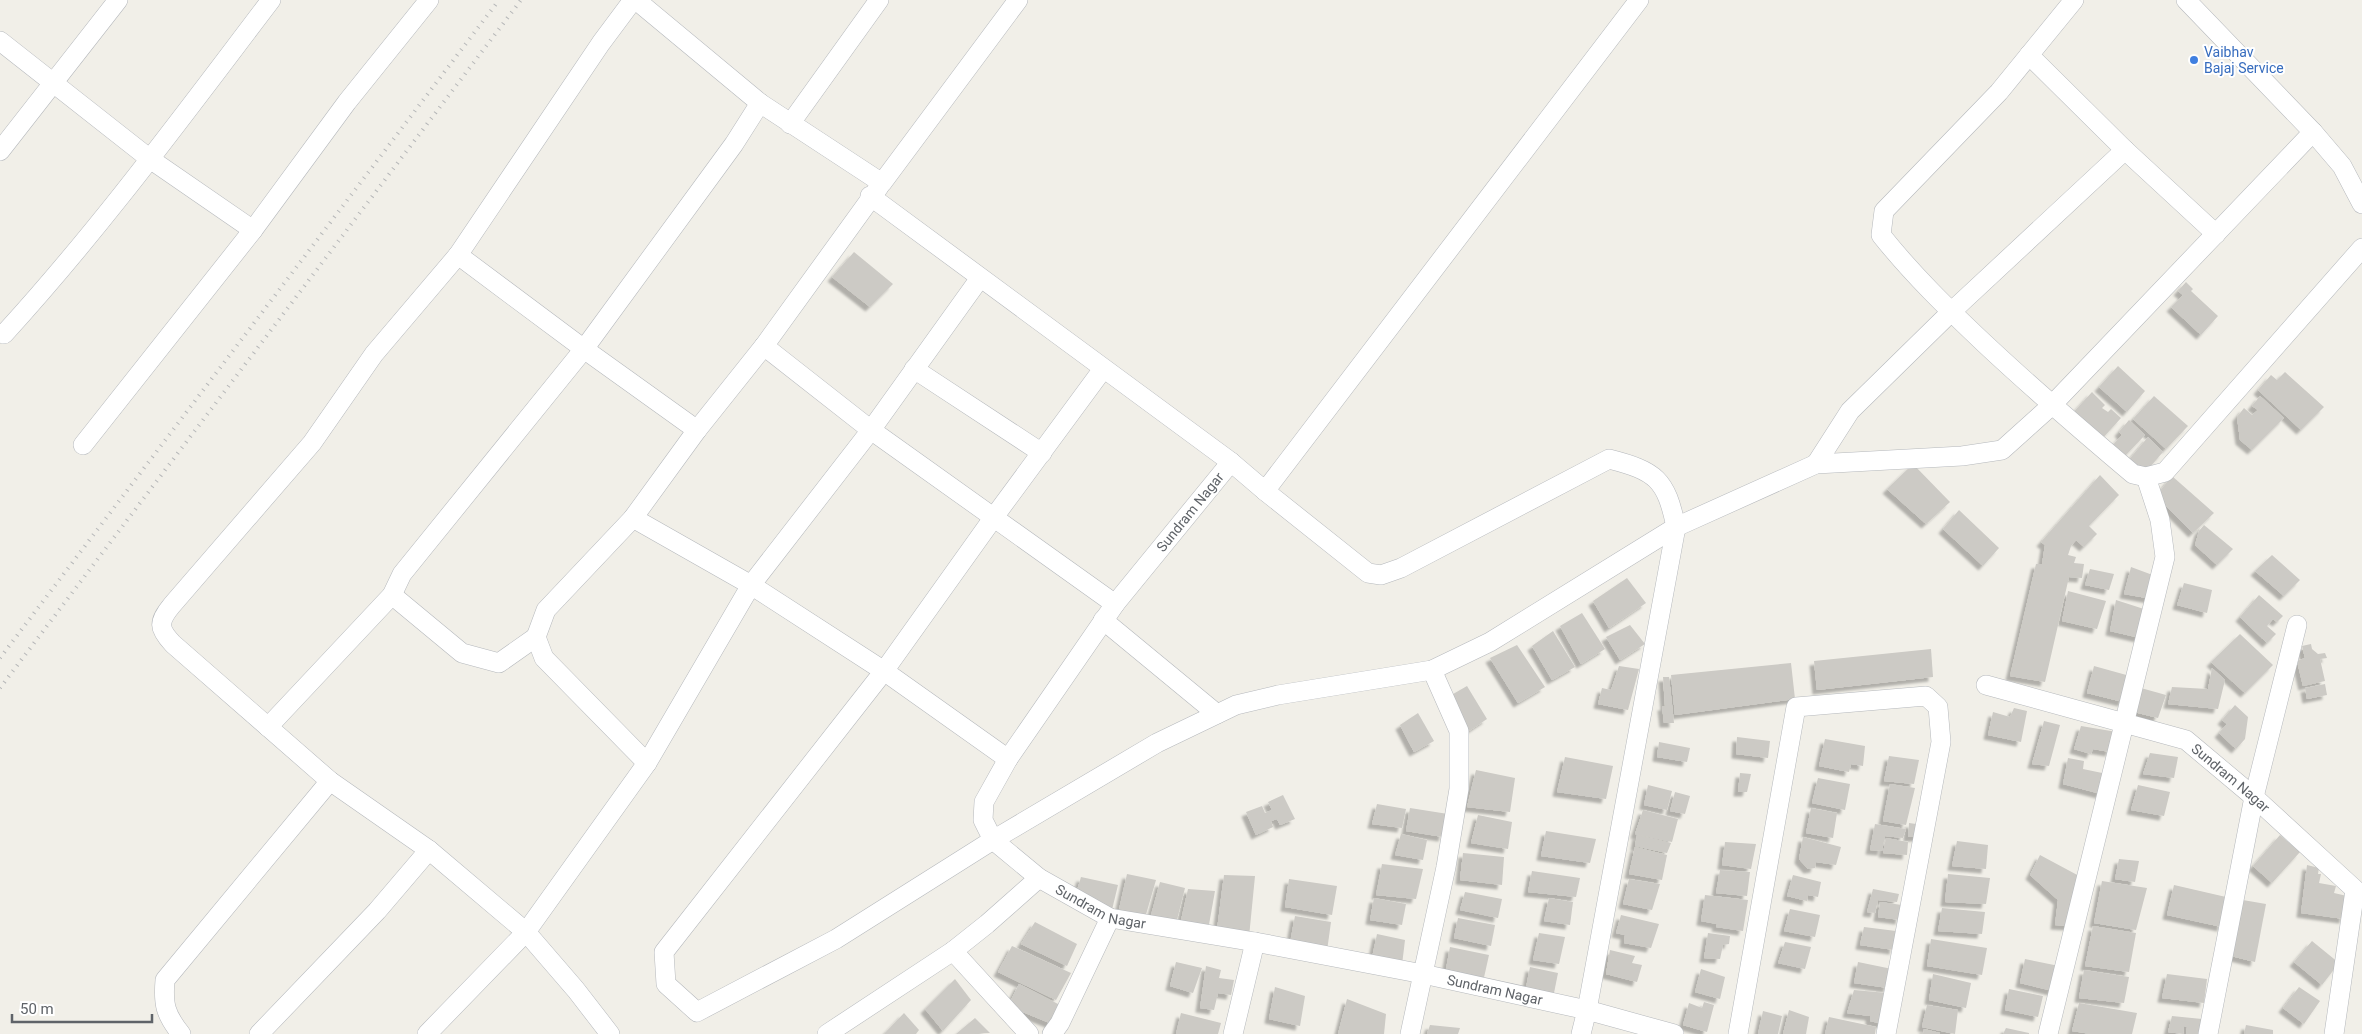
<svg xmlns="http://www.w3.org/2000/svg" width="2362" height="1034" viewBox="0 0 2362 1034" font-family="Roboto,sans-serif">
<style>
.building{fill:#cccac5;filter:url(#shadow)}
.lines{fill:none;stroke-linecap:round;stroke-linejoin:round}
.street-casing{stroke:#b5b8bc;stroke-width:20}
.street{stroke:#fff;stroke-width:19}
.rail{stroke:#b6b7b8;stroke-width:4;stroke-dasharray:1 6;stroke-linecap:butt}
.shop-dot{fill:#3f7fe0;stroke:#fff;stroke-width:2}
.labels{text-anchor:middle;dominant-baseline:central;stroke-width:4;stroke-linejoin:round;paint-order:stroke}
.shop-label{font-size:14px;fill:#366cbe;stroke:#fff;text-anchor:start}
.street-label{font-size:14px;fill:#5f6368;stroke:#fff}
</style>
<defs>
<filter id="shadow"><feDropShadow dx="-4.5" dy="4.5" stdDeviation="1" flood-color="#0004"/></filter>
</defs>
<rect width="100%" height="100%" fill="#f1efe8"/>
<g class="building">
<polygon points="854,252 893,284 870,307 832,277"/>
<polygon points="2186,282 2193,289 2191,291 2218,316 2201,335 2171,307 2183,295 2178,291"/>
<polygon points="2118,366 2145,391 2127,412 2099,387"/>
<polygon points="2285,372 2324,407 2301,430 2258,390 2271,375 2277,380"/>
<polygon points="2092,392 2105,405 2102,408 2108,412 2111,409 2121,418 2101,440 2072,414"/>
<polygon points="2154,396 2188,426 2166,449 2133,419"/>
<polygon points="2260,396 2284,418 2252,450 2240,440 2237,417 2244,408 2252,415 2258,410 2252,406"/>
<polygon points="2129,420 2145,435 2124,457 2112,446 2122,435 2119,432"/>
<polygon points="2148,437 2163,452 2143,475 2128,461"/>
<polygon points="1913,464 1950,502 1926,524 1887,489"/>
<polygon points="2100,475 2119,495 2089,526 2097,534 2084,547 2076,540 2071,546 2068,555 2076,557 2074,563 2084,564 2082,578 2069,577 2045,682 2010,676 2036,564 2042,564 2045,545 2041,542"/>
<polygon points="2172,476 2214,513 2193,533 2156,496"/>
<polygon points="1959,510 1999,548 1983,566 1943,529"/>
<polygon points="2204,525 2233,549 2217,565 2195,545 2199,531"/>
<polygon points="2272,555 2300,580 2284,596 2255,571"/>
<polygon points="2131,567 2158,577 2152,599 2124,594"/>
<polygon points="2090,569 2114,574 2109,590 2085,585"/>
<polygon points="1627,578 1646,603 1609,628 1593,601"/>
<polygon points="2184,583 2212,590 2207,613 2177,605"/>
<polygon points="2068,591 2106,601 2097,629 2062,621"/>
<polygon points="2259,595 2283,616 2277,622 2273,619 2267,626 2276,634 2267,643 2240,617"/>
<polygon points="2116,600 2147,610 2140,638 2110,631"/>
<polygon points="1582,613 1605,649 1581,664 1560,626"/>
<polygon points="1630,625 1645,644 1620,660 1606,637"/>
<polygon points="1553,631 1575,667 1552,680 1532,646"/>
<polygon points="2240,634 2273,665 2245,693 2211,662"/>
<polygon points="2311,644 2312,649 2318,654 2325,653 2327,658 2320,659 2325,681 2303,686 2297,661 2305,658 2302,646"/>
<polygon points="1517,645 1545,687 1518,703 1490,658"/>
<polygon points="1931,649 1933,677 1817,690 1814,661"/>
<polygon points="1791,663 1795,699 1675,715 1671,675"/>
<polygon points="1619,666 1639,669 1628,710 1598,704 1602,688 1611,690"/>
<polygon points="2094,666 2130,676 2123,702 2087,693"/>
<polygon points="2212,668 2225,680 2218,709 2168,704 2172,687 2208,689"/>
<polygon points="1663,677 1669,677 1674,723 1664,723 1662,706 1665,706"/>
<polygon points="2325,684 2327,695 2307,699 2305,688"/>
<polygon points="1467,686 1487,719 1466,733 1448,697"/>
<polygon points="2141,688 2166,695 2158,718 2134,712"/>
<polygon points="2235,705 2248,717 2245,739 2236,749 2219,733 2227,724 2222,720"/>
<polygon points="2014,708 2027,711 2021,742 1988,735 1993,712 2010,717"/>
<polygon points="1418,713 1434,741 1414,752 1400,725"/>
<polygon points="2044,721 2060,725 2049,766 2032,764"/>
<polygon points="2081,726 2117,732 2110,752 2093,749 2091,754 2074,749"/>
<polygon points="1737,737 1770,741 1768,758 1736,754"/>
<polygon points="1825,739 1865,746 1863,766 1851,764 1849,772 1819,766"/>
<polygon points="1659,742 1690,748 1687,762 1657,757"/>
<polygon points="2150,753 2178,757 2174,778 2143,774"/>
<polygon points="1889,756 1919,760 1914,784 1884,781"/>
<polygon points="1565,757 1613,766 1606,799 1557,792"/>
<polygon points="2068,758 2084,761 2083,769 2107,774 2101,794 2063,784"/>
<polygon points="1476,770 1515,778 1510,812 1467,807"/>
<polygon points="1740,773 1751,774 1747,792 1738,792"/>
<polygon points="1818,778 1850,784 1845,810 1812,803"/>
<polygon points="1890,784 1915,788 1906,825 1883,821"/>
<polygon points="1648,785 1672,791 1667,810 1644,805"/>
<polygon points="2138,785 2170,792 2164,816 2131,810"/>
<polygon points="1675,792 1690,796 1685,814 1670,811"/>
<polygon points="1283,795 1295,819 1280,825 1277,819 1271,821 1273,827 1256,835 1246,812 1262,806 1265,813 1272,810 1268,802"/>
<polygon points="1377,804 1406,809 1402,828 1372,824"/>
<polygon points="1410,808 1448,814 1443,837 1406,831"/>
<polygon points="1811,808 1837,813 1833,838 1806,833"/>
<polygon points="1643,810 1678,819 1672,842 1635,834"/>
<polygon points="1478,815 1512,822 1508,849 1471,843"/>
<polygon points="1909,823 1923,825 1920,837 1908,837"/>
<polygon points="1875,824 1906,829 1903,838 1885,836 1882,851 1870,850"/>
<polygon points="1546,831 1596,839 1590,863 1541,856"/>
<polygon points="1401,834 1427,840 1423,860 1395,855"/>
<polygon points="1637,835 1671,843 1667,853 1635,846"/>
<polygon points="2280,835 2300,852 2272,883 2253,866"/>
<polygon points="1803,837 1841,847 1836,865 1816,862 1815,868 1808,869 1799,859"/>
<polygon points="1886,838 1908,842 1907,855 1883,853"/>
<polygon points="1957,841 1988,845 1986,869 1952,866"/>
<polygon points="1725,842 1756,844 1751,869 1722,865"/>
<polygon points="1635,847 1667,855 1662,880 1629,874"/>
<polygon points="1463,853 1504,857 1502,885 1460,880"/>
<polygon points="2040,855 2081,877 2071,926 2055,925 2058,900 2030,875"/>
<polygon points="2119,859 2139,861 2135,882 2115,879"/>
<polygon points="1382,864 1423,869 1416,899 1376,895"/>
<polygon points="2307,865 2319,868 2318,874 2321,874 2319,883 2336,886 2334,893 2347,896 2344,919 2301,913"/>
<polygon points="1720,870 1750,872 1747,896 1716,893"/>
<polygon points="1532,871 1580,878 1576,897 1528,892"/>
<polygon points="1127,874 1156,880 1145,918 1118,914"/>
<polygon points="1948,874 1990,878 1986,904 1945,902"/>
<polygon points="1224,875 1255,876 1249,937 1217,930"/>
<polygon points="1793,875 1821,882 1818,897 1808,895 1807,901 1787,896"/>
<polygon points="1081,877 1118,885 1111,914 1076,894"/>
<polygon points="1289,879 1337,886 1332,915 1285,907"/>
<polygon points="1629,879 1660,884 1652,910 1623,904"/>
<polygon points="2102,881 2147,888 2136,930 2094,923"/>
<polygon points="1160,882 1185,888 1176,924 1150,919"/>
<polygon points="2174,885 2226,897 2222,927 2167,915"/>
<polygon points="1188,889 1215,891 1208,930 1180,925"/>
<polygon points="1873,889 1899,894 1897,902 1878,900 1875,913 1867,912"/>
<polygon points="1465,892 1502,899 1498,918 1460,910"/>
<polygon points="1705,895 1748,900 1743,931 1716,927 1717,924 1701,921"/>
<polygon points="1374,898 1406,904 1402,925 1370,920"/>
<polygon points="1549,898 1573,902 1570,925 1544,921"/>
<polygon points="2237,899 2266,904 2255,962 2227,955"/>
<polygon points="1880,902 1902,905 1900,920 1878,917"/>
<polygon points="1942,908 1985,912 1982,934 1938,931"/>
<polygon points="1790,909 1820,915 1815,937 1784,931"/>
<polygon points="1621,915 1659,924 1651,948 1624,943 1625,935 1616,933"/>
<polygon points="1295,916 1331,922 1327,951 1290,943"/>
<polygon points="1458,918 1495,925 1491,946 1454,938"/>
<polygon points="1035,922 1077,944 1067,966 1021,944"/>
<polygon points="2093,926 2136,933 2129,972 2085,966"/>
<polygon points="1864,927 1896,931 1894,950 1860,945"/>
<polygon points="1539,933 1565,937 1559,964 1533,960"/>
<polygon points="1708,933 1730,936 1729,944 1723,945 1720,959 1704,958"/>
<polygon points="1377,934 1405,940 1402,965 1372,958"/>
<polygon points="1931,939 1987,948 1982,975 1927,966"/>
<polygon points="2312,941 2339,963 2322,985 2294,962"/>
<polygon points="1785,942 1811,947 1805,969 1778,963"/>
<polygon points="1012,946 1071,973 1056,1000 998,972"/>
<polygon points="1450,947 1489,955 1483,982 1445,975"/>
<polygon points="1610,950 1635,956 1632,963 1642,965 1637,982 1606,974"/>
<polygon points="2025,959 2059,966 2053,991 2020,983"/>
<polygon points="1176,962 1202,968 1193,993 1170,986"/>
<polygon points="1858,962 1892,969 1888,988 1854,983"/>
<polygon points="1206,966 1221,970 1219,978 1234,980 1231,995 1218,993 1214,1010 1200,1008"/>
<polygon points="1530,967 1558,973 1553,998 1525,993"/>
<polygon points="1701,969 1725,977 1720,999 1695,992"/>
<polygon points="2084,970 2129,977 2124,1003 2079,998"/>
<polygon points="1933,974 1971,983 1966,1008 1929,1000"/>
<polygon points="2167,974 2207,979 2204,1003 2162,998"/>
<polygon points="955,979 971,1000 943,1031 925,1009"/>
<polygon points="1019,984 1060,1005 1052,1024 1008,1006"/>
<polygon points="1275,987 1305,996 1300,1026 1269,1019"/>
<polygon points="2299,987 2320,1001 2304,1024 2283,1008"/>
<polygon points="2009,989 2043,996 2038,1017 2005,1010"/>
<polygon points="1854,990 1887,993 1883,1024 1870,1021 1870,1016 1847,1013"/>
<polygon points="1347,999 1386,1014 1384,1034 1338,1034"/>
<polygon points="1704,1002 1714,1005 1707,1032 1683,1025 1689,1003 1702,1008"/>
<polygon points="2079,1003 2137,1013 2132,1034 2091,1034 2072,1031"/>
<polygon points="1927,1005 1958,1010 1955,1034 1922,1027"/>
<polygon points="1789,1010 1809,1017 1806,1034 1783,1034"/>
<polygon points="1763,1011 1782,1016 1778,1034 1758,1034"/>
<polygon points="904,1013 919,1030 916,1034 884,1034"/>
<polygon points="1181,1013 1221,1023 1218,1034 1176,1034"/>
<polygon points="2172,1016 2202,1019 2200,1034 2186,1034 2187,1027 2184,1026 2183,1034 2168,1032"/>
<polygon points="1829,1017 1876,1027 1875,1034 1825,1034"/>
<polygon points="975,1018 990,1033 956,1034"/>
<polygon points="1430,1025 1460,1028 1458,1034 1427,1034"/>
<polygon points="2246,1025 2273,1030 2273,1034 2244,1034"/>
<polygon points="2006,1028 2029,1033 2029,1034 2003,1034"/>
<polygon points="1924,1029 1940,1033 1940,1034 1923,1034"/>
</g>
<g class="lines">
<defs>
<g id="street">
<polyline points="636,0 760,103 882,183 1018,0"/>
<path d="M2074,0L1999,92L1884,211L1881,235C1912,274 1948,309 1984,343C2032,388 2082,431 2133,474L2146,477L2165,472L2362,248"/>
<polyline points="2186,0 2313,132 2342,166 2362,204"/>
<polyline points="0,41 150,159 253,230 347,102 429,0"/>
<polyline points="2029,55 2125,150 2216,234"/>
<polyline points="790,124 879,0"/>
<polyline points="0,151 118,0"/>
<polyline points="870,196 1231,462 1265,491 1639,0"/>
<polyline points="458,255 584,349 734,144 760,103"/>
<path d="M4,334C100,229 185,113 271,0"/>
<polyline points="764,346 871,430 1115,604"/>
<polyline points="914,369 1042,453"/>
<polyline points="1103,369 994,517 884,671 664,952 666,984 697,1012 836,939 993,840 1157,743 1236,705 1278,695 1432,670 1490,642 1676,527 1816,464 1962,456 2002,450 2051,406 2313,132"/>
<polyline points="697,430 764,346 879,187"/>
<polyline points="83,445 253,230"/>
<path id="s1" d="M1231,462L1115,604L1008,759L984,802L983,820L993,840L1039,878L1110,918L1255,942L1423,974L1587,1010L1674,1034"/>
<polyline points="1816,464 1850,411 1951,312 2125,150"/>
<path d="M1265,491L1368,573L1381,575L1401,568L1609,459C1656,471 1666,479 1676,527L1587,1010L1581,1034"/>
<polyline points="633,518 546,610 536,637 544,658 647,763"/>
<polyline points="392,595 462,653 499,663 536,637"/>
<polyline points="1103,620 1217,714"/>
<path id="s2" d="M1986,685L2186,740L2254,797L2362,896"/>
<polyline points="268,727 392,595 402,574 584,349 697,430 633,518 751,585 871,430 980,278"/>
<polyline points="953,951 1029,1034"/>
<path d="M181,1034C165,1014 163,1004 165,980L330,781"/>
<polyline points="259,1034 377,911 429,850"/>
<polyline points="427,1034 526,932 647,763 751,585 884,671 1008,759"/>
<path d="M610,1034L576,990L526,932L429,850L330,781L173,644C158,628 158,622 172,605L312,443L374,354L458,255L601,43L633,0"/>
<polyline points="827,1034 953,951 987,924 1039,878"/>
<polyline points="1052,1034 1060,1023 1110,918"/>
<polyline points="1233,1034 1255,942"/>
<polyline points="1410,1034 1446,867 1459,789 1459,731 1432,670"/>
<polyline points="1738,1034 1796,707 1926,696 1938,707 1941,742 1886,1034"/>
<polyline points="2048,1034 2165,557 2160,520 2146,477"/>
<polyline points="2208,1034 2254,797 2297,625"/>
<polyline points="2334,1034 2355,890"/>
</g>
</defs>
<use href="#street" class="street-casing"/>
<use href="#street" class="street"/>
<g class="rail">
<polyline points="0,658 499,0"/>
<polyline points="0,688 521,0"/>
</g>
</g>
<circle class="shop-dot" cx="2194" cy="60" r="5"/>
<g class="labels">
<g class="shop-label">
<text x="2204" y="52">Vaibhav<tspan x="2204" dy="16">Bajaj Service</tspan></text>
</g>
<g class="street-label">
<text transform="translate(1190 512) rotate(-51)">Sundram Nagar</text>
<text stroke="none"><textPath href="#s2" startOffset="266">Sundram Nagar</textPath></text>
<text stroke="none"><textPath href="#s1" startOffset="590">Sundram Nagar</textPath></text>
<text stroke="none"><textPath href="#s1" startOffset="994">Sundram Nagar</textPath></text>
</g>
</g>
<path d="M12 1014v8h140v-8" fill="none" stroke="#5f6368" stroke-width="2.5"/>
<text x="20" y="1014" font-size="15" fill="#5f6368" stroke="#ffffff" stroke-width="4" paint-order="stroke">50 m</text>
</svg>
